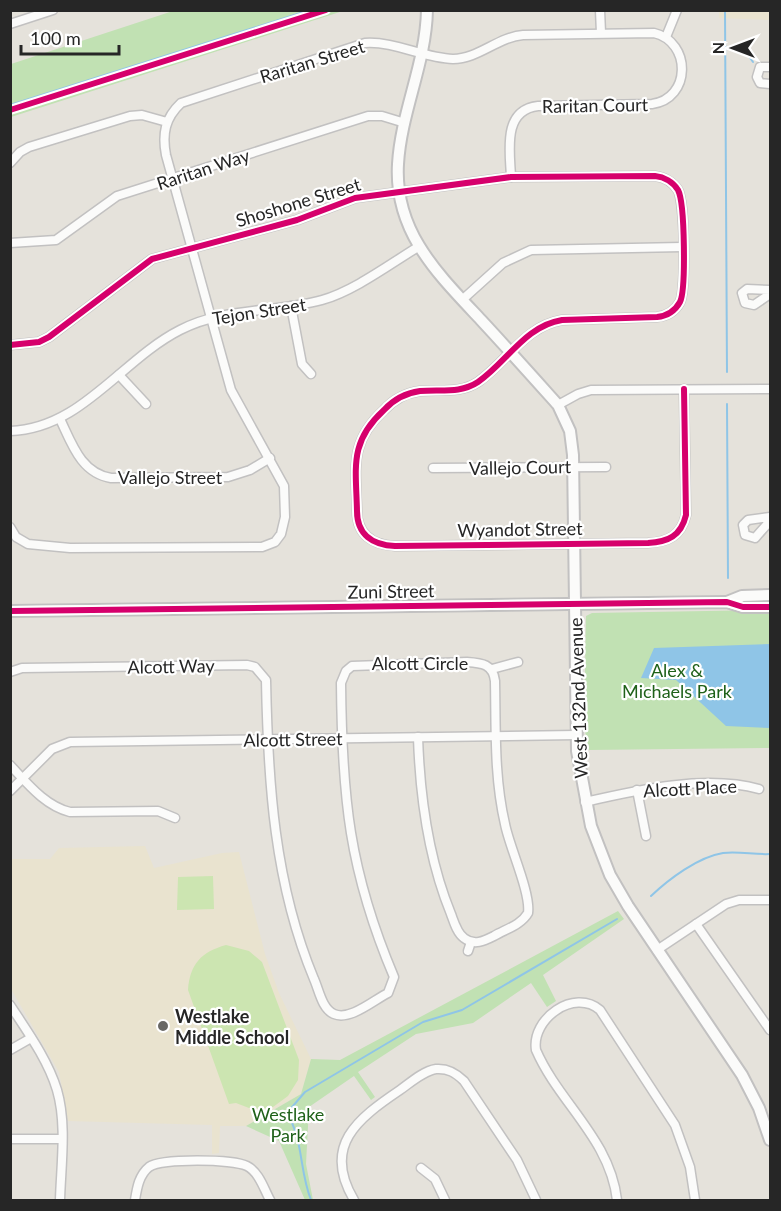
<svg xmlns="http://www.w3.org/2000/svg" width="781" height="1211" viewBox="0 0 781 1211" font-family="Lato,sans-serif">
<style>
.education{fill:#e9e3cf}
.green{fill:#c1e1b3}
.pitch{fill:#cce5b1}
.water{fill:#8fc5e7}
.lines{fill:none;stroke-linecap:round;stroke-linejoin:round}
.stream{stroke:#8fc5e7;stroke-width:2}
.street-casing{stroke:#c2c1c1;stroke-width:11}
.secondary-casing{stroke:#c2c1c1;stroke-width:14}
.street{stroke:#fbfbfa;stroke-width:8}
.secondary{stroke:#fbfbfa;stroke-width:10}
.cycleway-casing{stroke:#fff;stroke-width:10}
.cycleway{stroke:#d6006c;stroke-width:6}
.poi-dot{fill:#696865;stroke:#fff;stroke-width:2}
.labels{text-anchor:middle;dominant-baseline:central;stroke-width:4.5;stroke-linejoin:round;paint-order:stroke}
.street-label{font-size:18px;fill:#262626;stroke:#fff}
.park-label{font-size:18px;fill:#1f6119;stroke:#fff}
.poi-label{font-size:18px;font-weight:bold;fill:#262626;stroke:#fff;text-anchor:start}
</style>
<rect width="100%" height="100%" fill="#e5e2db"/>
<g class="education">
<polygon points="719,11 770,11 770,20 719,18"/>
<polygon points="145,846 154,868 222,853 239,852 265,954 279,993 311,1059 301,1094 246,1126 220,1126 219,1153 212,1154 212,1125 68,1121 59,1072 11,989 10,859 50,859 59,848"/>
</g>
<g class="green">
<polygon points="176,10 343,11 11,117 11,64"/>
<polygon points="770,610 770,748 588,750 584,724 586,616 592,613"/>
<polygon points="618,911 624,919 543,975 556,1001 547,1007 531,983 473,1023 416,1034 358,1072 375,1097 371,1100 354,1076 309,1107 306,1164 313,1200 305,1200 279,1141 246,1126 301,1094 311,1059 340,1060"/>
</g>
<g class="pitch">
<polygon points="213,876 214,909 177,910 178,877"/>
<path d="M226,945L249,951L262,962L299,1060L298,1080L288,1096L273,1107L261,1109L249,1108L236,1103L229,1104L188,990C190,964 201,952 226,945Z"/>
</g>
<polygon class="water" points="770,644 770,728 726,726 676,680 641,678 654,648"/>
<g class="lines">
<g class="stream">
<polyline points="725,10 727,372"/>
<polyline points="741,45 753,62"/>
<polyline points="10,105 310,10"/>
<polyline points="727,404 728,578"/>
<path d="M651,896C669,879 698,857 723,853C739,851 755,855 770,854"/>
<polyline points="268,1114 287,1113"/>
<path d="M311,1200C299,1170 304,1142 287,1113L305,1092L423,1022L462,1010L617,919"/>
</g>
<defs>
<g id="street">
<polyline points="600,10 601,33"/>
<polyline points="10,24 53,10"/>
<polyline points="666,37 677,10"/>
<polyline points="770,67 760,67 757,77 760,83 770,84"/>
<polyline points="10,163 20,152 29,147 130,116 142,115 167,122"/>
<polyline points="10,243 56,240 117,196 368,116 382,116 405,123"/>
<polyline points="770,290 747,289 742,293 745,303 754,305 770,294"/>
<polyline points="462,300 503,263 531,250 682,247"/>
<polyline points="291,306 302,364 311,374"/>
<path d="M10,345L39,342L49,337L152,259L297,220L355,198L511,177L655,176C664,177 673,182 678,190C685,203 686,290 680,302C675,311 667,316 657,317L562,320C525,326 507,362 478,382C460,394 440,389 420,391C406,393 393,400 384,410C349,442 356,467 357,511C357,535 373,545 395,546L648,543C668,542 681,536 686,515L684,389"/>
<polyline points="119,375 146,404"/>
<polyline points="558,405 578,394 591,390 770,389"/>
<path d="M60,419C72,444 81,473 111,478L228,477L250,470L270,458"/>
<path d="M10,431C81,429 121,360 180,330C224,307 275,313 322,300C354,291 390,264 418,247"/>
<polyline points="433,468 606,467"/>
<polyline points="770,517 748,520 743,525 745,535 755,538 770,521"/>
<path d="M10,527L16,537L28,544L70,548L262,547L275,542L281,534L285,517L284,486L231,390L166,155C162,134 165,118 181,103L365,43C395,41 423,58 453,59C478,59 498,37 523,35L654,33C692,42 691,99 652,104L538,106C502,110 510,152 511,177"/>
<polyline points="492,669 518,662"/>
<path d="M10,672L22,668L247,665L255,667L266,680C268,782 274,883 314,979C319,990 322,1009 334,1014C350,1021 374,1000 388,993L394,977C349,871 342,797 341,683L346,671L352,666L467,662C482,663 493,664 495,681C496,729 494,777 505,824C509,846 531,893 528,913C521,925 506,929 494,936C484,941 474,946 464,938C457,933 454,922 451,914C428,858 420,798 418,737"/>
<path d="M10,765C27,783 45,806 70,812L158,811L175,818"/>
<polyline points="637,790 646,836"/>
<polyline points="10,791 52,749 70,742 576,735"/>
<path d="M585,802C637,790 707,774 759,789"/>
<polyline points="696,924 770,1030"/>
<polyline points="657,950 726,904 739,900 770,900"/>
<polyline points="468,951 471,942"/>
<path d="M10,1005C27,1031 48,1060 57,1090C67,1124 61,1165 60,1200"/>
<polyline points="10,1050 31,1038"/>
<polyline points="10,1139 61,1139"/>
<polyline points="421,1168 435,1179 445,1200"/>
<path d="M135,1200C137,1188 139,1175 149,1167C161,1158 233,1159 247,1166C259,1172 264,1189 270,1200"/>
<path d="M354,1200C322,1146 357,1119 400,1090C410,1083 423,1071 436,1069C448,1068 456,1073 464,1081L517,1160L536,1200"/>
<path d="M617,1200C610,1139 559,1103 536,1050C531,1019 574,988 600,1010L675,1125L690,1167L695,1200"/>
</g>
<g id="secondary">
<path d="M427,10C426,63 401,112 398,164C394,232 438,274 481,320C507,348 532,376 558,405L570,431L573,455L577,751L591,826L610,875L628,906L742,1075L759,1108L770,1140"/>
<polyline points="727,602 742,596 770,595"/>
<polyline points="10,611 727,602 743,607 770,607"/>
</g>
</defs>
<use href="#street" class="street-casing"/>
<use href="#secondary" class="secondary-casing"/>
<use href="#street" class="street"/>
<use href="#secondary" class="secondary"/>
<defs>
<g id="cycleway">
<polyline points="10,110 326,10"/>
<path d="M10,345L39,342L49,337L152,259L297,220L355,198L511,177L655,176C664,177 673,182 678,190C685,203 686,290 680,302C675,311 667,316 657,317L562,320C525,326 507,362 478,382C460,394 440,389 420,391C406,393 393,400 384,410C349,442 356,467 357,511C357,535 373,545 395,546L648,543C668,542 681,536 686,515L684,389"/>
<polyline points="10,611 727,602 743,607 770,607"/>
</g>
</defs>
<use href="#cycleway" class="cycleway-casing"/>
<use href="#cycleway" class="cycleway"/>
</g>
<circle class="poi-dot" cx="163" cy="1026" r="6"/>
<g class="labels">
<g class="street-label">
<text transform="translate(312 61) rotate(-17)">Raritan Street</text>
<text transform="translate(595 105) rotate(-1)">Raritan Court</text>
<text transform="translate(203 169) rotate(-18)">Raritan Way</text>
<text transform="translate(298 202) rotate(-17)">Shoshone Street</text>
<text transform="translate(259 311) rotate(-9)">Tejon Street</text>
<text transform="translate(520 467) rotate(-1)">Vallejo Court</text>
<text x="170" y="477">Vallejo Street</text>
<text transform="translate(520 529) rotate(-1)">Wyandot Street</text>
<text transform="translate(391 591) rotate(-1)">Zuni Street</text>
<text x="420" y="663">Alcott Circle</text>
<text transform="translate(171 666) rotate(-1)">Alcott Way</text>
<text transform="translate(578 698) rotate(-92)">West 132nd Avenue</text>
<text transform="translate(293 739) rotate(-1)">Alcott Street</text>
<text transform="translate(690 788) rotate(-3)">Alcott Place</text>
</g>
<g class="park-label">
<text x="677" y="670">Alex &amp;<tspan x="677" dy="21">Michaels Park</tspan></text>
<text x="288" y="1114">Westlake<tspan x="288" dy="21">Park</tspan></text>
</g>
<g class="poi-label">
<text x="175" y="1016">Westlake<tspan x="175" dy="21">Middle School</tspan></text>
</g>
</g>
<rect width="781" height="1211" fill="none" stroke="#262626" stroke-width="24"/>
<g transform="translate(733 48) rotate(270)" stroke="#ffffff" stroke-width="4.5" paint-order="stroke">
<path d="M0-4.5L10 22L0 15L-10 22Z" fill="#262626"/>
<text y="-9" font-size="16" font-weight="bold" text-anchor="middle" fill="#262626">N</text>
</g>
<path d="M21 45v9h98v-9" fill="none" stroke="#262626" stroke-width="3"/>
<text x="30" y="45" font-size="18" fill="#262626" stroke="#ffffff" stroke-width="4.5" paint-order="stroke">100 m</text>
</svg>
